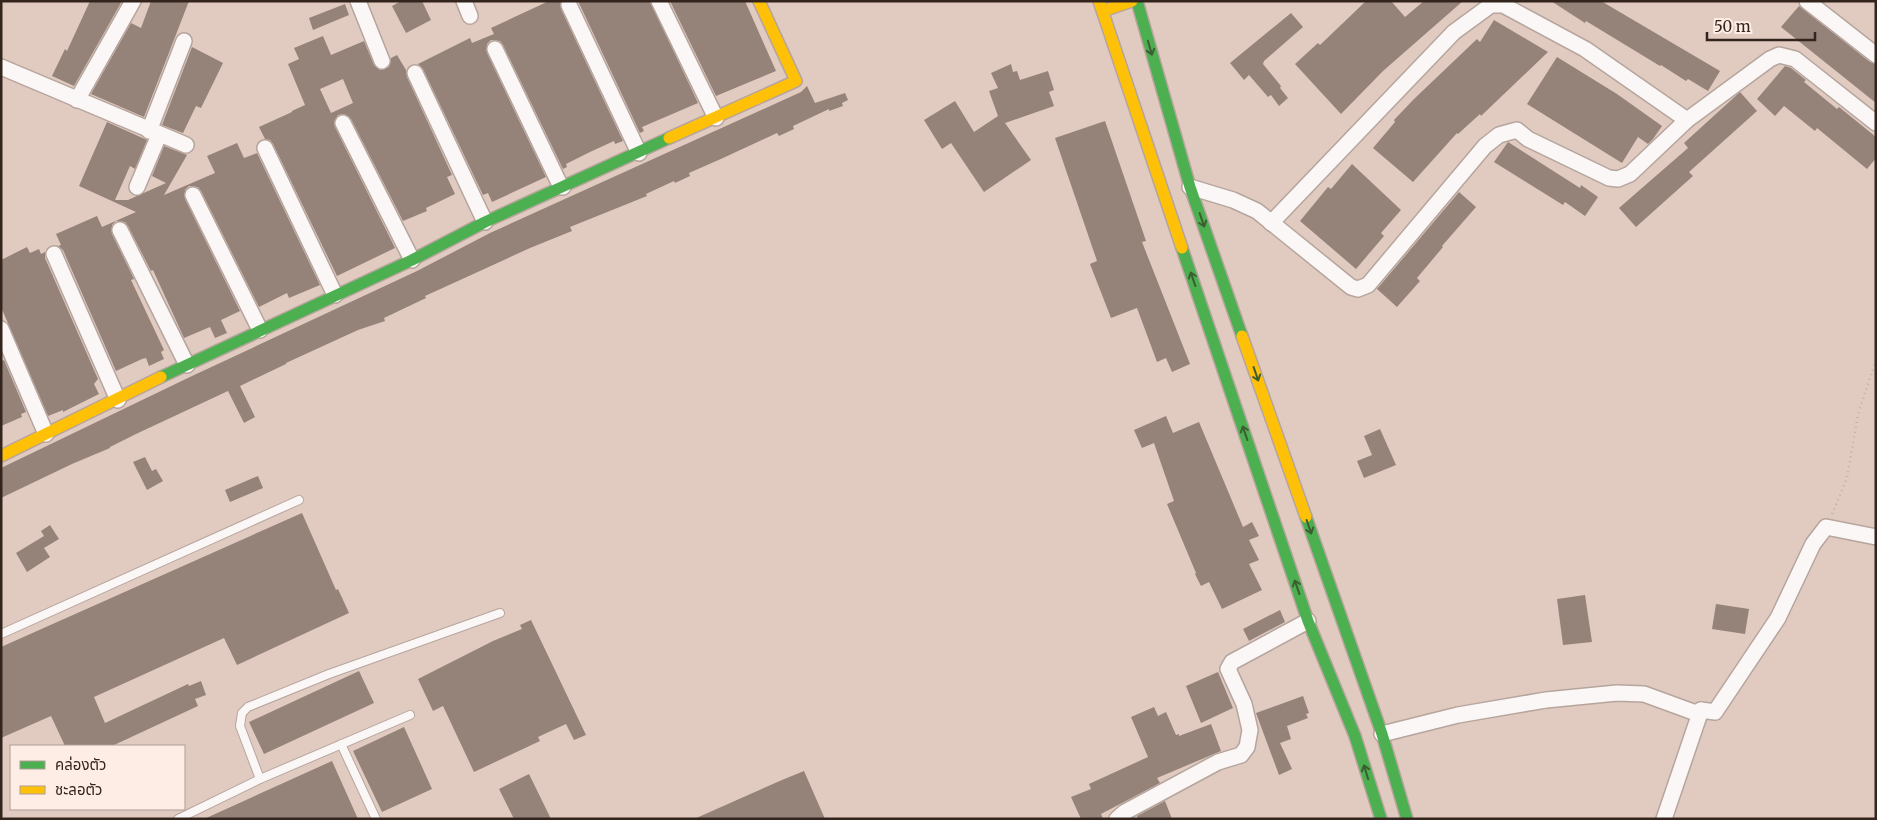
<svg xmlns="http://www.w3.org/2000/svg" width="1877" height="820" viewBox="0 0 1877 820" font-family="Merriweather,'Noto Sans Thai',serif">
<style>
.building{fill:#958278;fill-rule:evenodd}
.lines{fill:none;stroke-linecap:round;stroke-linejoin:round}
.lane-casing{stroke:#b6a59d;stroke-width:10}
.street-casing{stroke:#b6a59d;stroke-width:18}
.fast-casing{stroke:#b6a59d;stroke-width:14}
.slow-casing{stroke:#b6a59d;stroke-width:14}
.path{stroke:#bbb2ae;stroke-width:2.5;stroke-dasharray:1 4;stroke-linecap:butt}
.lane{stroke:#faf7f6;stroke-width:8}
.street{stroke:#faf7f6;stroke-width:15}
.fast{stroke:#4caf50;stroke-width:11}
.slow{stroke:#ffc107;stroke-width:11}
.oneway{stroke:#3d5c31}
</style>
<rect width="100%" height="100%" fill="#e1cbc1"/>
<g class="building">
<polygon points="90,1 122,1 74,86 52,76 65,49 67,51"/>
<polygon points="151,1 189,1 144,117 91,94 131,23 141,28"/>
<polygon points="401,1 422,1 431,20 406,33 392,6"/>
<polygon points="549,1 561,1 561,9 623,141 615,144 614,141 590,152 566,164 567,167 563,169 503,45 500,41 491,40 487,44 487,53 546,177 492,202 488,193 483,195 423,69 418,64 470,38 472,43 494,34 491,28"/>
<polygon points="578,1 650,1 698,103 642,127 644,131 640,133"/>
<polygon points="670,1 745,1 776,71 716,96"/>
<polygon points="1366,1 1391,1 1405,17 1424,1 1463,1 1383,71 1341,114 1295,64 1318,43 1320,45"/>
<polygon points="1551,1 1601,1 1720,71 1708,91 1688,79 1686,81 1661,65 1660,66 1586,21 1585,23"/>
<polygon points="345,4 349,15 313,30 309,18"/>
<polygon points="1799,6 1870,62 1876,64 1876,103 1781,27"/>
<polygon points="1291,13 1303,27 1264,61 1263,64 1281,86 1280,88 1288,98 1279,106 1271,95 1268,97 1249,75 1244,80 1230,63"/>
<polygon points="1494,20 1548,52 1481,116 1480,114 1458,134 1457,133 1413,182 1373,148 1395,122 1394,120 1414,99 1477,39 1480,42"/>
<path d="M323,36L331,55L364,41L374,65L380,70L389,67L391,58L397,55L406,70L407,77L452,175L447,177L455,194L426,208L427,211L403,221L351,119L344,114L338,115L334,122L335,127L395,248L337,276L273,144L270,140L265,139L259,127L292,112V111L305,105L288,64L299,59L294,48ZM343,79L353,103L331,113L320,89Z"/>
<polygon points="192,47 223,63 201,108 196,106 183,133 162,125"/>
<polygon points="1557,57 1617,94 1662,126 1653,139 1648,144 1638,137 1622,163 1527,104"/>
<polygon points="1011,64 1013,72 1017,71 1020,80 1048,71 1054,90 1049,92 1054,106 1005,123 1031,160 984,192 951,143 942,149 924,120 955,101 974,132 998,116 989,91 998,88 991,73"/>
<polygon points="1785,66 1791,68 1806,80 1804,82 1837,109 1839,107 1876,137 1876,158 1867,169 1817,128 1815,131 1784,106 1775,116 1757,99"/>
<polygon points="807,86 815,103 845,93 848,100 842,103 843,106 829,111 829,109 793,126 794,129 779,136 777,133 723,158 689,173 690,176 675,183 674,181 646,194 647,196 570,227 572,231 530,248 425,296 426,298 384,318 385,321 358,330 286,363 286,364 240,386 255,417 244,423 228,391 136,434 110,447 110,448 72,464 1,498 1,468 192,376 417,271 490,233 801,92"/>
<polygon points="1740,92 1757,111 1689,172 1693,176 1636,227 1619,208 1688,148 1684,143"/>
<polygon points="1105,121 1146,241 1142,242 1190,364 1172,372 1166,358 1157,362 1137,308 1111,318 1090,264 1097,261 1055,138"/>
<polygon points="107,122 147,140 135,169 130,166 115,200 128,200 166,183 152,176 164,146 187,155 164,195 215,173 207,156 237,143 244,158 257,153 320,285 289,298 287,293 259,307 201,191 198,187 189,186 185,190 185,199 240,311 221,320 227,333 215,338 210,327 184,338 153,270 151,271 128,226 125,222 116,221 112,225 112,234 134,279 131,280 164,350 161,352 164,359 149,366 146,358 142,359 116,371 63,250 58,246 61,245 56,234 97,216 102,227 136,212 79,186"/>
<polygon points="1508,142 1580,188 1581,185 1598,197 1585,216 1565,202 1563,205 1494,162"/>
<polygon points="1352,164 1401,210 1381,233 1384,236 1356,269 1300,221 1328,187 1331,189"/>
<polygon points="1459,192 1476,207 1442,246 1443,247 1417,278 1420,281 1397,307 1377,289"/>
<polygon points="27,247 30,253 39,249 41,254 45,252 45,258 98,379 94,384 99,394 63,412 63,410 48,416 1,307 1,260"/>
<polygon points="4,360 26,412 21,414 22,417 1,426 1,361"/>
<polygon points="1166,416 1173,433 1199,422 1243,527 1252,522 1259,536 1249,540 1259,560 1249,564 1262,590 1222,609 1209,582 1201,586 1195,574 1196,573 1167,504 1174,501 1154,443 1142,448 1134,430"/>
<polygon points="1380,429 1396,465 1364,478 1357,461 1372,455 1364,436"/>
<polygon points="145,457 152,471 156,469 163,481 147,490 133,462"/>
<polygon points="258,476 263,488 230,502 225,490"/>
<polygon points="302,513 336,590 338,589 349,613 237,665 224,638 94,697 105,723 188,684 189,686 201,681 206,695 195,699 198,706 112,746 65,746 51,716 1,738 1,647"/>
<polygon points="50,525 59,539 44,548 50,557 27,572 16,553 44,536 41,531"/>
<polygon points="1585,595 1592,642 1563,645 1557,599"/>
<polygon points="1716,604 1749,609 1745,634 1712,629"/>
<polygon points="1280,610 1285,622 1249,641 1243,629"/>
<polygon points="531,620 586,735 574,740 566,724 538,737 540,741 474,772 443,706 433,711 418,679 493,641 522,629 520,625"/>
<polygon points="359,671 374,703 264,754 249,722"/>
<polygon points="1218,672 1233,708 1201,723 1186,686"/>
<polygon points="1303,696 1309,713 1306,714 1308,718 1287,726 1291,739 1280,743 1292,769 1279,775 1256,713"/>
<polygon points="1154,707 1158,716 1166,712 1176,735 1179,734 1179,736 1211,724 1221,751 1157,778 1160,783 1101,814 1103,819 1081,819 1071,797 1091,789 1089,784 1148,757 1131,717"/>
<polygon points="404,727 432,789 382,812 353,751"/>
<polygon points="332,761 358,819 204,819"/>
<polygon points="804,771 825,819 694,819 782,780"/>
<polygon points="529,774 551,819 514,819 499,789"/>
<polygon points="1165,801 1172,819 1138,819 1137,816"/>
</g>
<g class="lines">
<defs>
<g id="lane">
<polyline points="1,634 299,500"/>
<polyline points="341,744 376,819"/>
<polyline points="260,779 240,726 242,713 248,707 329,674 500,613"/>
<polyline points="178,819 260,779 410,715"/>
</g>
<g id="street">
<polyline points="358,1 382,61"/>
<polyline points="464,1 470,16"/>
<polyline points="659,1 716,118"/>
<polyline points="1807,1 1876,55"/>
<polyline points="569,5 639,153"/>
<polyline points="495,49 561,187 563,187"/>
<polyline points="1,67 186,145"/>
<polyline points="415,73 485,222"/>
<polyline points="77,100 133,1"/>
<polyline points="343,123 412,260"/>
<polyline points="149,131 184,41"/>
<polyline points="265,148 335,295"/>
<polyline points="137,187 159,135"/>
<polyline points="1190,187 1233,200 1257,211 1351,287 1358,289 1368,285 1485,146 1499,135 1517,130 1528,139 1609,178 1618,179 1630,174 1687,120 1770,59 1779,55 1795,59 1876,123"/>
<polyline points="193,195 260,330"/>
<polyline points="1271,223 1454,32 1491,5 1503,5 1585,49 1687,120"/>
<polyline points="120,230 187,365"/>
<polyline points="54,254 118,400"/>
<polyline points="1,329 46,434"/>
<polyline points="1382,734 1458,715 1546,700 1617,693 1644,694 1696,713 1701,710 1715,712 1778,618 1813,544 1826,527 1876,537"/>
<polyline points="1117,819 1125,812 1218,762 1241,755 1247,747 1250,730 1244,704 1228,669 1232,662 1308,621"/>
<polyline points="1664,819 1701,710"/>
</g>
<g id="fast">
<polyline points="1137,1 1190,187 1242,336"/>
<polyline points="1182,248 1308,621 1355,736 1381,819"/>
<polyline points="161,377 412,260 485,222 669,138"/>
<polyline points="1306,517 1382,734 1407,819"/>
</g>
<g id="slow">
<polyline points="1099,1 1182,248"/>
<polyline points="1103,11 1132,1"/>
<polyline points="669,138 796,81 759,1"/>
<polyline points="1242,336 1306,517"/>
<polyline points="1,456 161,377"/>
</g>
</defs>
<use href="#lane" class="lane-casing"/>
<use href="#street" class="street-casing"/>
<use href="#fast" class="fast-casing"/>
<use href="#slow" class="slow-casing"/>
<polyline class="path" points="1832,514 1847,478 1858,414 1876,360"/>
<use href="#lane" class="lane"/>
<use href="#street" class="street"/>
<use href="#fast" class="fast"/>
<use href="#slow" class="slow"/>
</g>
<defs><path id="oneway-shaft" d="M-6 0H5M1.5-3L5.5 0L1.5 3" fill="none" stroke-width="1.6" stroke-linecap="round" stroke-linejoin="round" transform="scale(1.25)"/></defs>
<g class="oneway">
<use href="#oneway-shaft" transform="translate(1150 48) rotate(74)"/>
<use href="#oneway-shaft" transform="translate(1202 220) rotate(71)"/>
<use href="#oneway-shaft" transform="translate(1193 279) rotate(-109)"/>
<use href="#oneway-shaft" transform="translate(1256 374) rotate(71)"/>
<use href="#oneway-shaft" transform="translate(1245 433) rotate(-109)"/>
<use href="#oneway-shaft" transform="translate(1309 527) rotate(71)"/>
<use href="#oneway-shaft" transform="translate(1297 587) rotate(-109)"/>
<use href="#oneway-shaft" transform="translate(1366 772) rotate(-107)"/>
</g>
<rect width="1877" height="820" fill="none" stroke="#33241d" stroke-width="5"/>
<rect x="10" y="745" width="175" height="65" fill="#feede5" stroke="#ad9d95"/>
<rect x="20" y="761" width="25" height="8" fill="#4caf50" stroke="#ad9d95"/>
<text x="55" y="770" font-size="15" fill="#33241d">คล่องตัว</text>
<rect x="20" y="786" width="25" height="8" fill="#ffc107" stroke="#ad9d95"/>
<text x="55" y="795" font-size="15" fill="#33241d">ชะลอตัว</text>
<path d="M1707 32v8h108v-8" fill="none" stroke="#33241d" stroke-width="2.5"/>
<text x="1714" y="32" font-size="15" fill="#33241d" stroke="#feede5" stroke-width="4" paint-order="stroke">50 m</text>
</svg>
